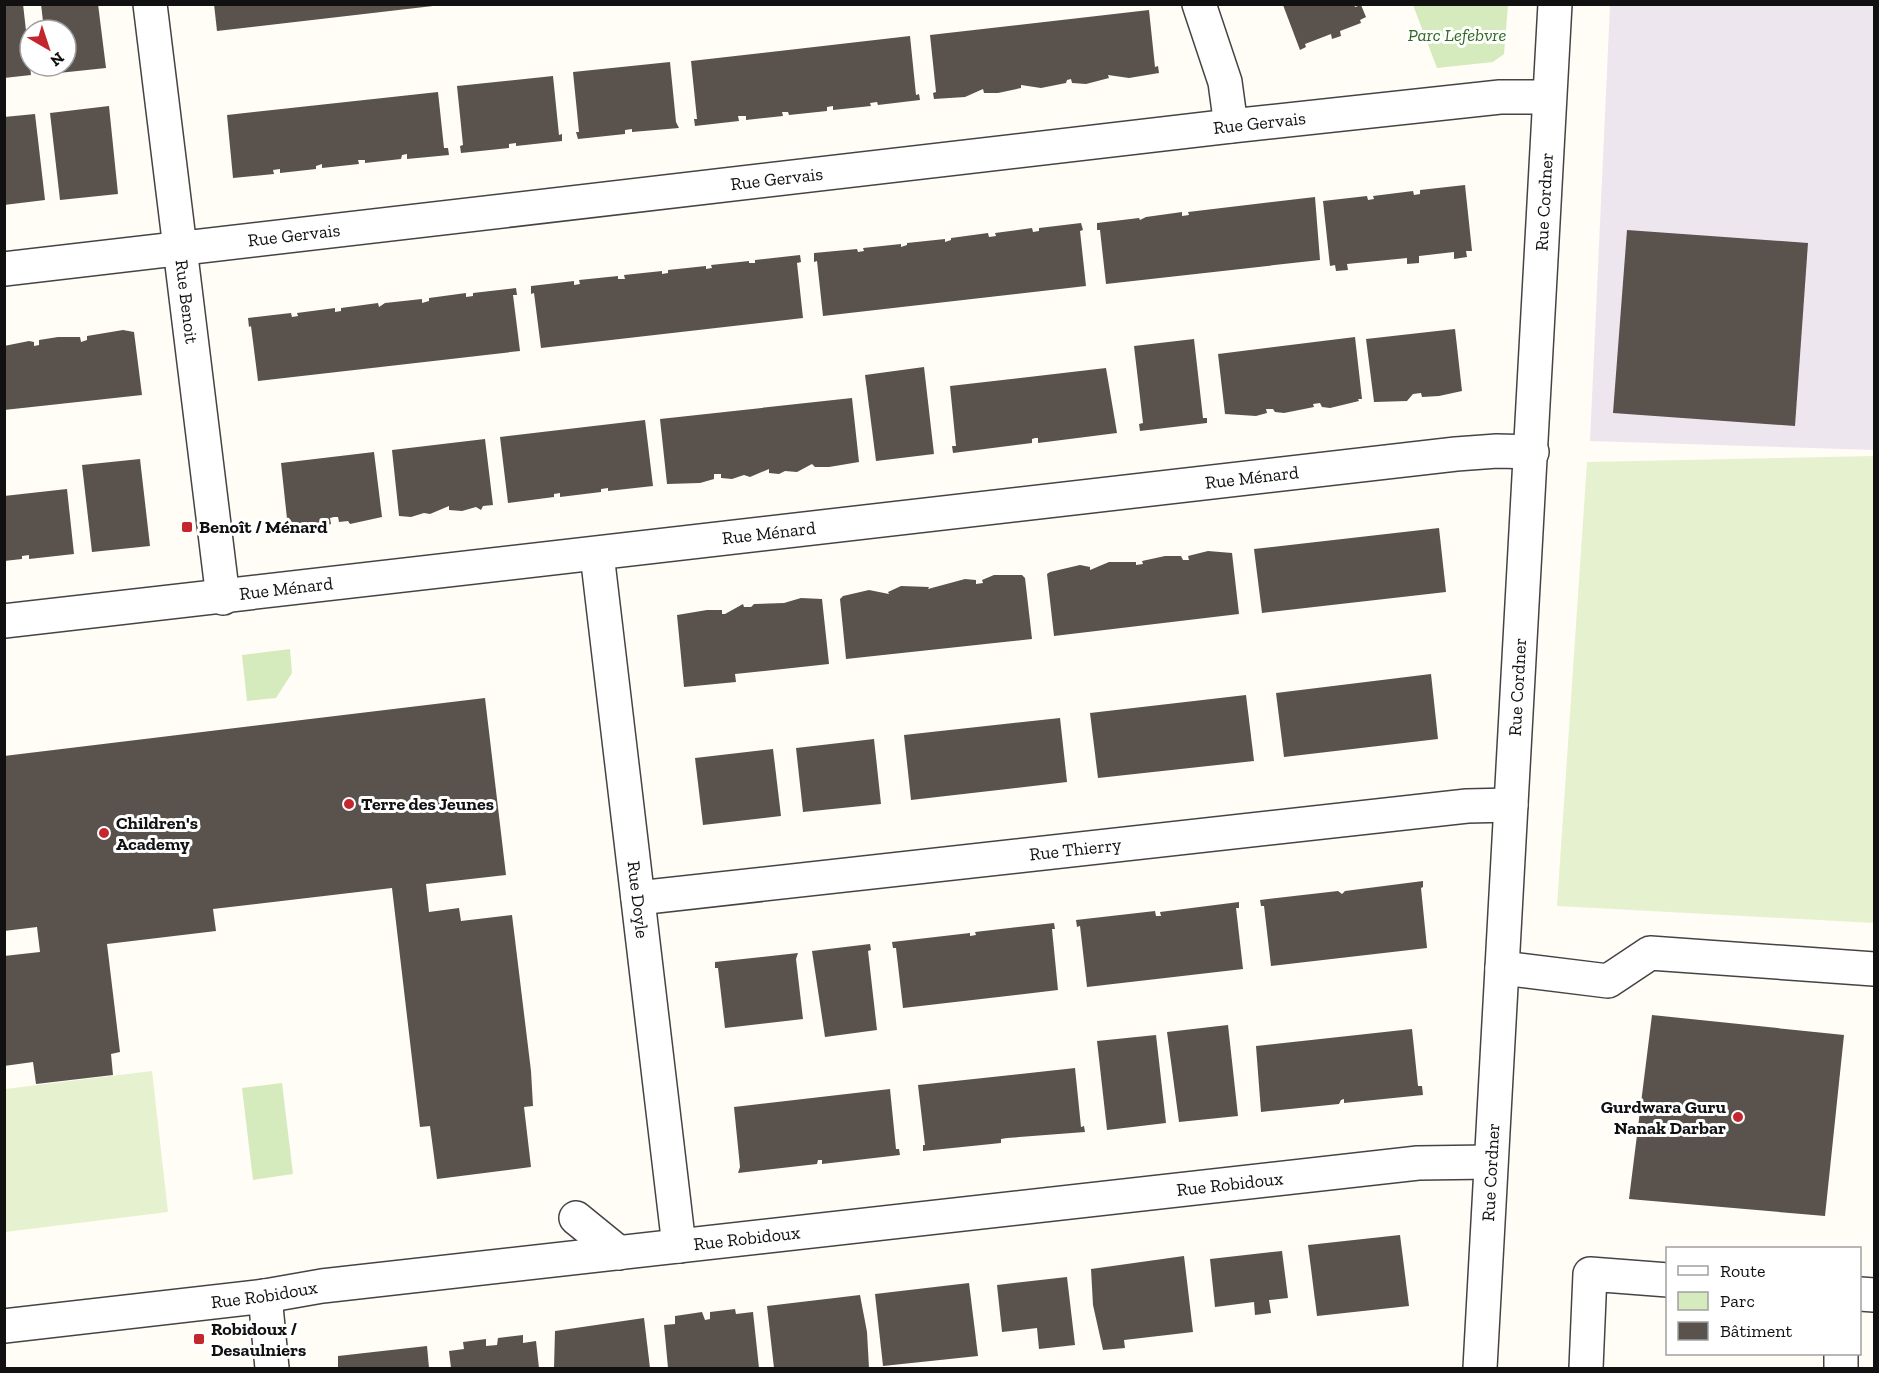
<svg xmlns="http://www.w3.org/2000/svg" width="1879" height="1373" viewBox="0 0 1879 1373" font-family="'Zilla Slab',serif">
<style>
.industrial{fill:#eee6ef}
.green{fill:#d5ebbd}
.pitch{fill:#e6f2cf}
.building{fill:#5a524d}
.lines{fill:none;stroke-linecap:round;stroke-linejoin:round}
.minor-casing{stroke:#444;stroke-width:36}
.minor{stroke:#fff;stroke-width:33}
.poi-dot{fill:#c4262e;stroke:#fff;stroke-width:2}
.labels{text-anchor:middle;dominant-baseline:central;stroke-width:6;stroke-linejoin:round;paint-order:stroke}
.park-label{font-size:18px;font-style:italic;fill:#2f6b1f;stroke:#fff}
.street-label{font-size:18px;fill:#111;stroke:#fff}
.poi-label{font-size:18px;font-weight:bold;fill:#111;stroke:#fff;text-anchor:start}
</style>
<rect width="100%" height="100%" fill="#fffdf5"/>
<polygon class="industrial" points="1610,5 1874,5 1874,450 1590,441"/>
<g class="green">
<polygon points="1413,5 1508,5 1504,54 1493,62 1437,68"/>
<polygon points="290,649 292,673 276,698 247,701 242,655"/>
<polygon points="282,1083 293,1174 253,1180 242,1088"/>
</g>
<g class="pitch">
<polygon points="1874,456 1874,923 1557,906 1587,462"/>
<polygon points="152,1071 168,1212 5,1232 5,1089"/>
</g>
<g class="building">
<polygon points="4,4 23,4 31,75 4,78"/>
<polygon points="41,4 98,4 106,68 49,74 49,66 66,66 66,30 44,30"/>
<polygon points="214,4 433,4 433,6 217,31"/>
<polygon points="1354,4 1355,7 1361,5 1366,17 1360,20 1361,23 1340,31 1341,36 1332,39 1331,34 1305,44 1306,47 1300,50 1283,5"/>
<polygon points="1149,10 1155,67 1158,66 1159,73 1129,78 1108,75 1109,78 1086,84 1072,83 1071,79 1067,80 1066,83 1041,88 1021,85 1021,88 998,93 984,93 983,89 965,97 934,99 933,93 936,92 930,35"/>
<polygon points="910,36 916,95 919,94 920,100 878,105 877,102 870,103 871,106 833,110 833,106 827,107 827,111 789,115 788,112 782,112 783,116 746,120 746,116 738,116 739,121 695,126 694,119 697,119 691,61"/>
<polygon points="670,62 676,122 679,128 632,132 632,129 625,130 625,134 578,139 576,132 579,132 573,72"/>
<polygon points="553,76 559,135 562,134 562,141 516,146 516,143 509,144 509,148 461,153 460,146 463,145 457,86"/>
<polygon points="438,92 444,148 448,148 449,155 407,159 407,154 402,155 401,159 365,163 365,160 358,160 359,164 322,168 322,164 316,166 316,169 280,173 280,169 273,170 274,174 233,178 227,115"/>
<polygon points="109,106 118,194 60,200 50,113"/>
<polygon points="35,114 45,200 4,205 4,117"/>
<polygon points="1465,185 1472,251 1466,251 1467,257 1454,259 1454,252 1419,256 1419,263 1407,264 1407,258 1347,264 1348,270 1336,271 1335,265 1330,266 1323,201 1367,196 1368,200 1374,199 1373,196 1413,191 1414,195 1420,194 1420,190"/>
<polygon points="1315,197 1320,260 1106,284 1100,230 1097,230 1097,223 1139,218 1140,220 1146,217 1182,212 1182,216 1189,215 1188,212"/>
<polygon points="1081,223 1083,230 1080,231 1086,286 823,316 817,261 814,262 814,253 857,249 858,252 864,251 863,248 901,244 901,247 907,245 907,243 945,239 945,242 951,240 951,238 988,233 989,237 996,236 995,233 1032,228 1033,232 1039,231 1039,228"/>
<polygon points="1627,230 1808,243 1795,426 1613,413"/>
<polygon points="800,255 801,262 797,263 803,318 541,348 534,293 531,294 531,286 574,281 574,285 580,284 579,280 618,276 618,279 625,279 624,275 662,271 662,274 668,273 668,270 706,266 706,269 712,268 711,265 749,261 749,263 755,263 755,260"/>
<polygon points="516,288 517,295 513,295 520,351 258,381 251,326 249,327 248,318 291,313 292,317 298,316 297,313 335,308 335,312 341,311 341,308 378,303 379,307 385,303 422,299 422,303 429,301 429,298 466,293 466,297 473,296 473,293"/>
<polygon points="1455,329 1462,391 1439,396 1422,397 1421,393 1413,394 1407,401 1374,402 1366,339"/>
<polygon points="123,330 134,332 142,395 4,410 4,346 29,341 34,342 34,346 39,345 39,340 58,337 80,337 81,342 87,340 87,336"/>
<polygon points="1355,337 1362,399 1358,399 1359,401 1330,408 1322,407 1320,403 1313,404 1314,407 1284,413 1275,412 1273,409 1266,409 1267,413 1256,416 1225,414 1218,354"/>
<polygon points="1194,339 1203,418 1207,418 1207,423 1140,431 1139,424 1143,423 1134,346"/>
<polygon points="924,367 934,454 876,461 865,375"/>
<polygon points="1106,368 1117,433 1038,443 1038,438 1035,438 1032,439 1032,443 953,453 952,446 956,446 950,386"/>
<polygon points="852,398 859,462 829,467 815,467 812,464 797,472 785,471 779,474 769,473 769,469 750,477 744,475 732,479 721,478 721,474 714,474 714,479 700,483 667,484 660,419"/>
<polygon points="645,420 653,486 608,491 608,488 601,489 601,492 560,497 560,493 554,494 554,497 508,503 500,437"/>
<polygon points="485,439 493,505 483,506 481,510 476,507 462,511 449,510 449,506 430,514 424,513 411,517 399,516 392,450"/>
<polygon points="374,452 382,517 350,524 348,521 339,522 338,517 334,517 330,518 331,524 320,527 314,524 301,529 298,527 288,528 281,463"/>
<polygon points="140,459 150,546 92,552 82,465"/>
<polygon points="67,489 74,554 29,559 29,555 22,556 22,559 4,561 4,496"/>
<polygon points="1439,528 1446,592 1262,613 1254,549"/>
<polygon points="1208,551 1232,553 1239,614 1054,636 1047,574 1050,572 1080,565 1090,567 1090,570 1109,562 1136,562 1136,565 1143,564 1142,561 1165,556 1181,556 1183,560 1189,560 1188,556"/>
<polygon points="994,575 1022,575 1025,578 1032,639 846,659 840,599 843,596 869,590 889,594 888,592 901,586 929,587 928,589 965,579 976,580 976,584 983,583 982,580"/>
<polygon points="801,598 822,599 829,664 735,674 736,682 684,687 677,615 707,610 722,610 722,614 725,614 743,604 744,607 751,607 754,604 784,603"/>
<polygon points="1431,674 1438,739 1284,757 1276,693"/>
<polygon points="1246,695 1254,761 1098,778 1090,713"/>
<polygon points="485,698 506,875 426,884 429,912 459,908 461,921 512,915 531,1071 533,1106 524,1107 531,1167 437,1179 430,1126 420,1127 392,888 213,909 216,931 107,944 120,1052 111,1054 113,1075 36,1084 33,1062 4,1066 4,956 40,952 37,927 4,931 4,756"/>
<polygon points="1060,718 1067,782 911,800 904,735"/>
<polygon points="874,739 881,804 803,812 796,748"/>
<polygon points="773,749 781,816 703,825 695,758"/>
<polygon points="1423,881 1423,887 1421,888 1427,948 1271,966 1264,906 1261,906 1260,900 1338,891 1342,894 1345,891"/>
<polygon points="1239,902 1239,908 1236,908 1243,969 1087,987 1080,926 1077,927 1076,920 1155,911 1156,916 1161,916 1160,912"/>
<polygon points="1054,923 1055,929 1052,929 1058,990 903,1008 896,948 893,948 892,942 970,933 970,936 976,935 975,932"/>
<polygon points="870,944 871,950 868,951 877,1030 825,1037 812,951"/>
<polygon points="798,953 796,959 803,1019 725,1028 718,968 715,968 715,962"/>
<polygon points="1652,1015 1844,1035 1825,1216 1629,1199"/>
<polygon points="1228,1025 1238,1116 1179,1122 1167,1032"/>
<polygon points="1412,1029 1418,1086 1422,1086 1423,1095 1344,1103 1344,1099 1341,1100 1339,1104 1261,1112 1256,1046"/>
<polygon points="1156,1035 1166,1123 1107,1130 1097,1041"/>
<polygon points="1075,1068 1081,1127 1084,1126 1085,1132 1007,1138 1001,1139 1001,1143 923,1151 923,1145 925,1145 918,1085"/>
<polygon points="890,1089 896,1149 899,1149 900,1155 822,1164 822,1160 818,1160 817,1164 738,1173 740,1167 734,1107"/>
<polygon points="1400,1235 1409,1306 1317,1316 1308,1245"/>
<polygon points="1282,1251 1288,1298 1269,1300 1271,1313 1255,1315 1254,1302 1215,1307 1210,1259"/>
<polygon points="1184,1256 1193,1332 1124,1340 1125,1348 1103,1350 1093,1305 1091,1269"/>
<polygon points="1067,1277 1075,1345 1039,1349 1037,1328 1002,1332 997,1285"/>
<polygon points="969,1283 978,1356 883,1366 875,1294"/>
<polygon points="860,1295 867,1332 869,1368 774,1368 767,1306"/>
<polygon points="735,1309 736,1314 753,1312 759,1368 668,1368 664,1325 675,1324 675,1316 702,1312 705,1320 710,1319 710,1312"/>
<polygon points="644,1318 650,1368 554,1368 555,1331"/>
<polygon points="523,1335 523,1343 536,1341 539,1368 451,1368 449,1351 464,1349 463,1342 486,1339 486,1346 497,1345 498,1338"/>
<polygon points="427,1346 429,1368 338,1368 338,1356"/>
</g>
<g class="lines">
<defs>
<g id="minor">
<path id="s1" d="M150,4L223,598"/>
<polyline points="1199,4 1225,82 1231,126"/>
<path id="s2" d="M4,269L1231,126L1500,97H1549"/>
<path id="s3" d="M597,554L679,1246"/>
<path id="s4" d="M4,621L1456,454L1497,451L1532,452"/>
<path id="s5" d="M638,898L1467,806L1511,805"/>
<polyline points="1502,968 1608,981 1650,953 1874,969"/>
<polyline points="576,1218 619,1253"/>
<polyline points="1860,1294 1874,1295"/>
<polyline points="265,1296 272,1368"/>
<path id="s6" d="M4,1326L265,1296L322,1286L1418,1163L1490,1162"/>
<path id="s7" d="M1480,1368L1555,4"/>
<polyline points="1586,1368 1590,1274 1668,1280"/>
<polyline points="1841,1368 1841,1354"/>
</g>
</defs>
<use href="#minor" class="minor-casing"/>
<use href="#minor" class="minor"/>
</g>
<g class="poi-dot">
<rect x="181" y="521" width="12" height="12" rx="3"/>
<circle cx="349" cy="804" r="6"/>
<circle cx="104" cy="833" r="6"/>
<circle cx="1738" cy="1117" r="6"/>
<rect x="193" y="1333" width="12" height="12" rx="3"/>
</g>
<g class="labels">
<g class="park-label">
<text x="1457" y="35">Parc Lefebvre</text>
</g>
<g class="street-label">
<text stroke="none"><textPath href="#s2" startOffset="1264">Rue Gervais</textPath></text>
<text stroke="none"><textPath href="#s2" startOffset="778">Rue Gervais</textPath></text>
<text stroke="none"><textPath href="#s7" startOffset="1168">Rue Cordner</textPath></text>
<text stroke="none"><textPath href="#s2" startOffset="292">Rue Gervais</textPath></text>
<text stroke="none"><textPath href="#s1" startOffset="300">Rue Benoit</textPath></text>
<text stroke="none"><textPath href="#s4" startOffset="1256">Rue Ménard</textPath></text>
<text stroke="none"><textPath href="#s4" startOffset="770">Rue Ménard</textPath></text>
<text stroke="none"><textPath href="#s4" startOffset="284">Rue Ménard</textPath></text>
<text stroke="none"><textPath href="#s7" startOffset="682">Rue Cordner</textPath></text>
<text stroke="none"><textPath href="#s5" startOffset="440">Rue Thierry</textPath></text>
<text stroke="none"><textPath href="#s3" startOffset="348">Rue Doyle</textPath></text>
<text stroke="none"><textPath href="#s7" startOffset="196">Rue Cordner</textPath></text>
<text stroke="none"><textPath href="#s6" startOffset="1234">Rue Robidoux</textPath></text>
<text stroke="none"><textPath href="#s6" startOffset="748">Rue Robidoux</textPath></text>
<text stroke="none"><textPath href="#s6" startOffset="262">Rue Robidoux</textPath></text>
</g>
<g class="poi-label">
<text x="199" y="527">Benoît / Ménard</text>
<text x="361" y="804">Terre des Jeunes</text>
<text x="116" y="823">Children's<tspan x="116" dy="21">Academy</tspan></text>
<text x="1726" y="1107" text-anchor="end">Gurdwara Guru<tspan x="1726" dy="21">Nanak Darbar</tspan></text>
<text x="211" y="1329">Robidoux /<tspan x="211" dy="21">Desaulniers</tspan></text>
</g>
</g>
<rect width="1879" height="1373" fill="none" stroke="#111111" stroke-width="12"/>
<rect x="1666" y="1247" width="195" height="108" fill="#ffffff" stroke="#a0a0a0" stroke-width="1.5"/>
<rect x="1678" y="1266" width="30" height="9" fill="#ffffff" stroke="#a0a0a0" stroke-width="1.5"/>
<text x="1720" y="1277" font-size="18" fill="#111111">Route</text>
<rect x="1678" y="1292" width="30" height="18" fill="#d5ebbd" stroke="#a0a0a0" stroke-width="1.5"/>
<text x="1720" y="1307" font-size="18" fill="#111111">Parc</text>
<rect x="1678" y="1322" width="30" height="18" fill="#5a524d" stroke="#a0a0a0" stroke-width="1.5"/>
<text x="1720" y="1337" font-size="18" fill="#111111">Bâtiment</text>
<g transform="translate(48 48) rotate(141)"><circle r="28" fill="#ffffff" stroke="#a0a0a0" stroke-width="1.5"/>
<path d="M0-4.5L10 22L0 15L-10 22Z" fill="#c4262e"/>
<text y="-9" font-size="16" font-weight="bold" text-anchor="middle" fill="#111111">N</text>
</g>
</svg>
